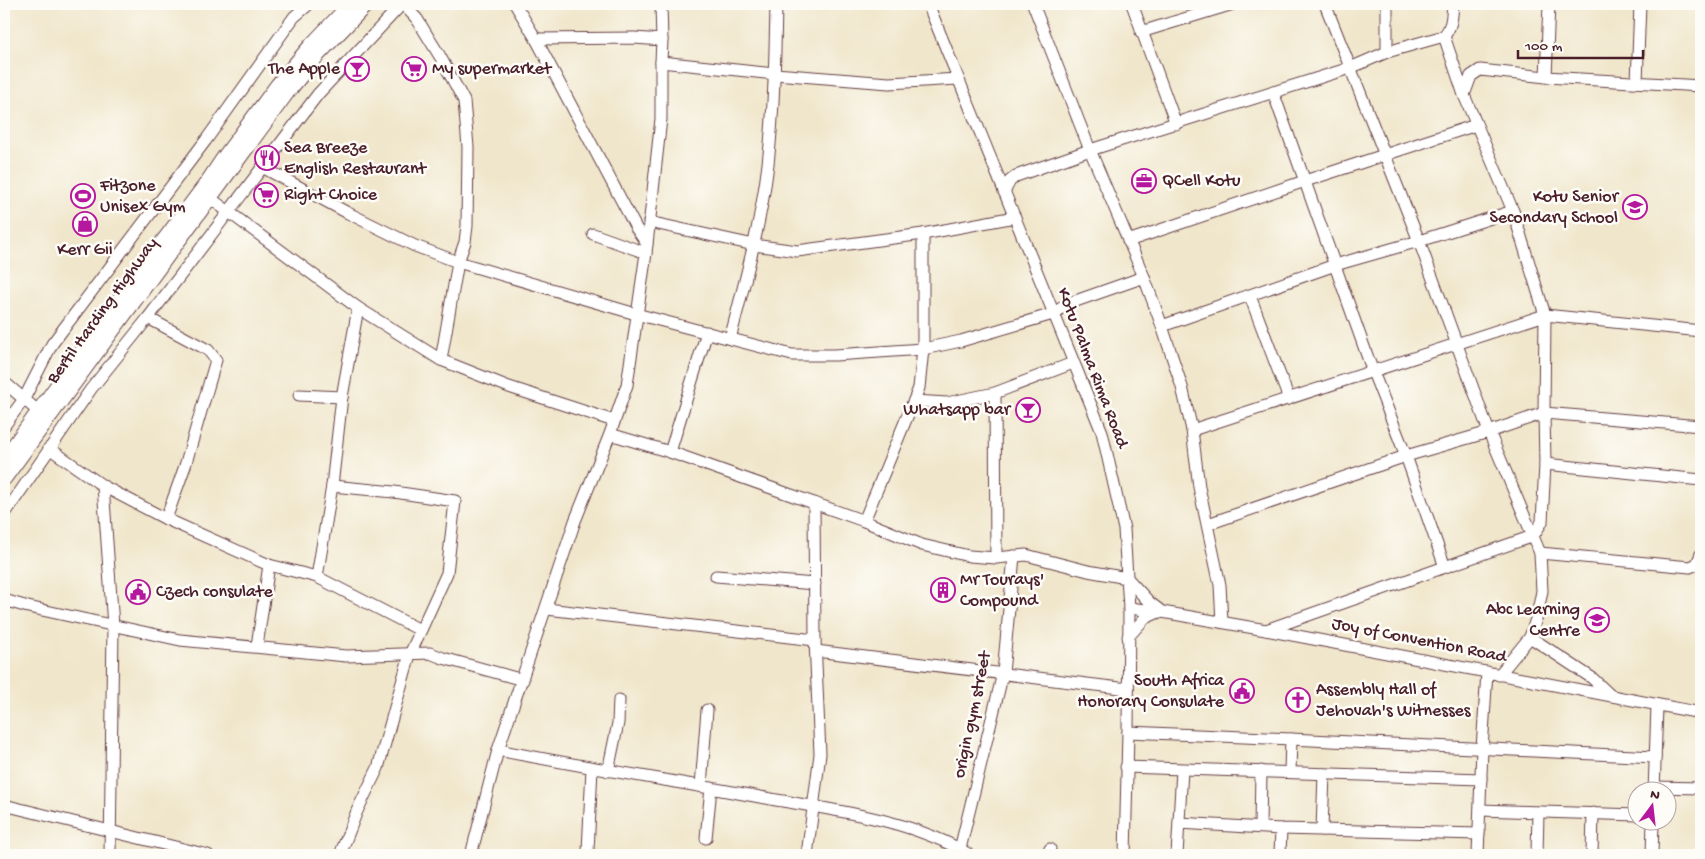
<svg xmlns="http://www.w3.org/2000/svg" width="1705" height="859" viewBox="0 0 1705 859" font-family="'Gochi Hand',sans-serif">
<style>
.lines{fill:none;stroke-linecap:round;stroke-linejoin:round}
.minor-casing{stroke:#633d43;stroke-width:13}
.major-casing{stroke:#633d43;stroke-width:17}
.minor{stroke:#fff;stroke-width:11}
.major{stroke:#fff;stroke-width:15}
.labels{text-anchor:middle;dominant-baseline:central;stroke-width:5;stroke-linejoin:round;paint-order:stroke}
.poi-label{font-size:18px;fill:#4a1f2b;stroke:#fdfcf7;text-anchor:start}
.street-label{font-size:18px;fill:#4a1f2b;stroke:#fdfcf7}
</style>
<rect width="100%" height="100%" fill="#fdfcf7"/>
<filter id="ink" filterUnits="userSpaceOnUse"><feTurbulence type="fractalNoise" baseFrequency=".02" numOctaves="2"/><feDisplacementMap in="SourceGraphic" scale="10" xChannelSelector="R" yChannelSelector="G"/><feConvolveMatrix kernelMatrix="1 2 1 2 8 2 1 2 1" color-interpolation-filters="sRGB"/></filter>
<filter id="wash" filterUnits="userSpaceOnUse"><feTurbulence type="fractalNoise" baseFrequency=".0096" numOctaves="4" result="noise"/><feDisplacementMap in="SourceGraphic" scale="20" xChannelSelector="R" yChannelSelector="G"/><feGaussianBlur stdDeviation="1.12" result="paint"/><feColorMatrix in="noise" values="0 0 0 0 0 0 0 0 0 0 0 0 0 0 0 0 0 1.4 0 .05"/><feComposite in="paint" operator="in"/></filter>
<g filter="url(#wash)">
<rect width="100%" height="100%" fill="#f0e6cb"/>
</g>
<g filter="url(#ink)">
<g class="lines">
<defs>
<g id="minor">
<polyline points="403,4 417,19 441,58 464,101 468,147 467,226 465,242 458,262 441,360"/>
<polyline points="515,4 536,39 636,228 647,244"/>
<polyline points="928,4 1102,432 1124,529 1126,561 1129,608 1128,732 1125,855"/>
<polyline points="1033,4 1090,150 1144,277 1162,326 1182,387 1192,430 1199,487 1220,585 1222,622"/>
<polyline points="1132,4 1176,124"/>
<polyline points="1325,4 1419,241 1489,432 1540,553 1542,591 1537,616 1530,637 1499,675"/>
<polyline points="1141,32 1233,4"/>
<polyline points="536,39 634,38 662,40"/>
<polyline points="1387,52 1387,4"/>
<polyline points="661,62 775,74 889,83 958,79"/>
<polyline points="1546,77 1549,4"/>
<polyline points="1637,82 1640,4"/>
<polyline points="1273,92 1373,372 1406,456 1445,567"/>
<polyline points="1464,95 1471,76 1480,70 1546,77 1701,86"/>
<polyline points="262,167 348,213 415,246 458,262 636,314 792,355 835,355 923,349 961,341 1053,314 1067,304 1144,277"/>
<polyline points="1004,192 1010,181 1016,176 1090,150 1350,68 1387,52 1444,36"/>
<polyline points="210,198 358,308 441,360 509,387 614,421"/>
<polyline points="649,222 754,245 797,251 923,234 1015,217"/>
<polyline points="593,234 646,253"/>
<polyline points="1128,241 1305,181 1476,125"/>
<polyline points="1250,296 1289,399"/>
<polyline points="148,318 208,350 216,360 185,466 166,519"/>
<polyline points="1162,326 1335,265 1419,241 1513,211"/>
<path d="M730,339C745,281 761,223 768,164C774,111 775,57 776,4"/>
<polyline points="4,382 39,412"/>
<polyline points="995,393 996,558"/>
<polyline points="299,395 342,397"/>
<polyline points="914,401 947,403 995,393 1073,363"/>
<polyline points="4,426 24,399 52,344 206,140 294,17 309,4"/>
<polyline points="1192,430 1545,315 1701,331"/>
<polyline points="610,434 670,452 794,496 864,521 922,545 969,556 996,558 1026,555 1088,571 1127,578 1149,602 1162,612"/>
<polyline points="49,448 103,486 166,519 269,565 317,577 420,630"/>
<polyline points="670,452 707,332"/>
<polyline points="1545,464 1701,480"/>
<polyline points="103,486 113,626 110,855"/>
<polyline points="332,486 394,492 455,501 447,573 410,654 378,768 357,811 340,855"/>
<polyline points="4,515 91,389 148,318 318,94 402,4"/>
<polyline points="864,521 919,388 923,349 923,234"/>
<polyline points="1208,524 1406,456 1489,432 1544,413 1701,426"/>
<polyline points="1540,553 1690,567 1697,564 1701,554"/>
<polyline points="716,576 815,584"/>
<polyline points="317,577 332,486 342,397 358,308"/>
<polyline points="4,600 28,607 180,640 346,656 430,653 443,658 523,680"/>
<polyline points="1129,608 1162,612 1266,630 1701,713"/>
<polyline points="547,609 815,640"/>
<path d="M1266,630L1533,536L1542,522L1545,464L1544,413L1545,315L1513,211L1464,95L1444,36C1452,27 1452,16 1453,4"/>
<polyline points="1128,637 1145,618 1159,612"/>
<polyline points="1530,637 1592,678 1611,696"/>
<polyline points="257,646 269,565"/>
<polyline points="816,651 1128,689"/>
<polyline points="1128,732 1291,739 1655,757"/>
<path d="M498,750C589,768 680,782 771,799C838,811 910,819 970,855"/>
<polyline points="1126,767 1481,779"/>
<polyline points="608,771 618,723 619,700"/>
<polyline points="1290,772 1291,739"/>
<polyline points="701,786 707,710"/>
<polyline points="1654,787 1701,788"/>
<polyline points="1654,792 1657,706"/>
<polyline points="4,805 208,855"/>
<polyline points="1480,810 1638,815"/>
<polyline points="1179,823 1281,829 1479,834"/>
<polyline points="1260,827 1261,771"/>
<polyline points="1322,830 1324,774"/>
<polyline points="706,838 711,788"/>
<polyline points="960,849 1003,673 1014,556"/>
<polyline points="588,851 592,768"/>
<polyline points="471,855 498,750 575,521 610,434 627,385 646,253 661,119 661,62 662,40 661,4"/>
<polyline points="807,855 820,754 815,640 814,503"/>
<polyline points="1047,855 1050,849"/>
<polyline points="1177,855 1182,770"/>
<polyline points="1280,855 1281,829"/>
<polyline points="1478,855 1482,749 1487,672"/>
<polyline points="1537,855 1538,812"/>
<polyline points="1592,855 1593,813"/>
<polyline points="1652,855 1653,822"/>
</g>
<g id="major">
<polyline points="4,460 121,298 208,182 224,158 278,85 311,46 351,4"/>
<polyline points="4,478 287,92 319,53 366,4"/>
</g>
</defs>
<use href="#minor" class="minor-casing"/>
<use href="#major" class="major-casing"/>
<use href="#minor" class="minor"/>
<use href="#major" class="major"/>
</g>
</g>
<defs>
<symbol id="bar-ring" viewBox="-11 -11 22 22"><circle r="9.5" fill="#fdfcf7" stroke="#b5179e" stroke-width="1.5"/><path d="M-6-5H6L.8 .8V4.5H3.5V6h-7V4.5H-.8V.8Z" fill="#b5179e"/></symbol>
<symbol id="supermarket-ring" viewBox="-11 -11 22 22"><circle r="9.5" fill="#fdfcf7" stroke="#b5179e" stroke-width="1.5"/><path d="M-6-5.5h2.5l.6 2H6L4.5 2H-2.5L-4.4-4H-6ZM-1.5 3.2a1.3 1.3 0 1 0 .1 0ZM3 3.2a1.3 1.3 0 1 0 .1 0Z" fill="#b5179e"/></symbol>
<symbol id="restaurant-ring" viewBox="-11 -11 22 22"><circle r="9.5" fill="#fdfcf7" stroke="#b5179e" stroke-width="1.5"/><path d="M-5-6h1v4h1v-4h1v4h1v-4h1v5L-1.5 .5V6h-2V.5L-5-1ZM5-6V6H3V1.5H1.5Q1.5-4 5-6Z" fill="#b5179e"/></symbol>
<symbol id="office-ring" viewBox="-11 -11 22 22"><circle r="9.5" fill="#fdfcf7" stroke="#b5179e" stroke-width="1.5"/><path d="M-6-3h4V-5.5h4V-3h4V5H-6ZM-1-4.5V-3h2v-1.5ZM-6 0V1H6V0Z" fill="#b5179e"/></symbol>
<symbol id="stadium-ring" viewBox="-11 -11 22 22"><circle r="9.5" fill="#fdfcf7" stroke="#b5179e" stroke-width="1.5"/><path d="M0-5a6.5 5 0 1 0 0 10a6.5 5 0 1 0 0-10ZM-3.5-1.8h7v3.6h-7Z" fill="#b5179e"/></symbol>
<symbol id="school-ring" viewBox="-11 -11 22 22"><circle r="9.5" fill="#fdfcf7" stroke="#b5179e" stroke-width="1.5"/><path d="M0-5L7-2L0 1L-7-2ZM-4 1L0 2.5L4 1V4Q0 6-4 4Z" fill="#b5179e"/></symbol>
<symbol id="shop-ring" viewBox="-11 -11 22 22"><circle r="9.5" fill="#fdfcf7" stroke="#b5179e" stroke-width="1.5"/><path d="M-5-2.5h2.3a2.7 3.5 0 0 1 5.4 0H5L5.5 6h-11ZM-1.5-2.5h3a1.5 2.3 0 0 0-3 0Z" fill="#b5179e"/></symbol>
<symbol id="building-ring" viewBox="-11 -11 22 22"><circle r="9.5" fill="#fdfcf7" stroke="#b5179e" stroke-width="1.5"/><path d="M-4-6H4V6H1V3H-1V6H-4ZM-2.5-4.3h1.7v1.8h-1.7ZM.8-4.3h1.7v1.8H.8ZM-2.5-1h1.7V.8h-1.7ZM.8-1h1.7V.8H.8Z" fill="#b5179e"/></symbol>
<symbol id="civic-ring" viewBox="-11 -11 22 22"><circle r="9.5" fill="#fdfcf7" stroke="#b5179e" stroke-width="1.5"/><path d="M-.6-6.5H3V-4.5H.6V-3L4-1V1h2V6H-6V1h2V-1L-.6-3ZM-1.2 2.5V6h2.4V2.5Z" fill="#b5179e"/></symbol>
<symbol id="church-ring" viewBox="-11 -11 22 22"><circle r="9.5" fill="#fdfcf7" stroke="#b5179e" stroke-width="1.5"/><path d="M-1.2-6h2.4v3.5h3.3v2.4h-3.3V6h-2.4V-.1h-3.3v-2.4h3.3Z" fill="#b5179e"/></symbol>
</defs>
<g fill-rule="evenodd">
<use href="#bar-ring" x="343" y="55" width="28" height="28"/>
<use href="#supermarket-ring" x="400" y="55" width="28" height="28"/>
<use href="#restaurant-ring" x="253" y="144" width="28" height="28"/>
<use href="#office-ring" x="1130" y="167" width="28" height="28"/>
<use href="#supermarket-ring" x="252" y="181" width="28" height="28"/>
<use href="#stadium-ring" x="69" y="182" width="28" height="28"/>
<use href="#school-ring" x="1621" y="193" width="28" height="28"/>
<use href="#shop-ring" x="71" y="210" width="28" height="28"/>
<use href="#bar-ring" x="1014" y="396" width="28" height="28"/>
<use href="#building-ring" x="929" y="576" width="28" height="28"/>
<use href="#civic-ring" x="124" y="578" width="28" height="28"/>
<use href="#school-ring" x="1583" y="606" width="28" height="28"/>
<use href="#civic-ring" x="1228" y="677" width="28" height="28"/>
<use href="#church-ring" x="1284" y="686" width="28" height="28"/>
</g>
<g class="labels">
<g class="poi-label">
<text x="340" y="69" text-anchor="end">The Apple</text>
<text x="432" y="69">My supermarket</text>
<text x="284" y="148">Sea Breeze<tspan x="284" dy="21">English Restaurant</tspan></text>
<text x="1162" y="181">QCell Kotu</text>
<text x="100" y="186">Fitzone<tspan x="100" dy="21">Unisex Gym</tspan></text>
<text x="284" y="195">Right Choice</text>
<text x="1618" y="197" text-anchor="end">Kotu Senior<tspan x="1618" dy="21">Secondary School</tspan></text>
<text x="85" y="250" text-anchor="middle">Kerr Gii</text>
<text x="1010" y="410" text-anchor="end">Whatsapp bar</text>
<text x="960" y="580">Mr Tourays'<tspan x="960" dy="21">Compound</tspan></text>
<text x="156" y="592">Czech consulate</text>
<text x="1580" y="610" text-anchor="end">Abc Learning<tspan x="1580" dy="21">Centre</tspan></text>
<text x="1224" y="681" text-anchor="end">South Africa<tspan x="1224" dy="21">Honorary Consulate</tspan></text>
<text x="1316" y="690">Assembly Hall of<tspan x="1316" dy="21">Jehovah's Witnesses</tspan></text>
</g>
<g class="street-label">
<text transform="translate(103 311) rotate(-54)">Bertil Harding Highway</text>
<text transform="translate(1092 368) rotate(69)">Kotu Palma Rima Road</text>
<text transform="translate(1419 641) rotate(11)">Joy of Convention Road</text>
<text transform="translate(973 715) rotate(-78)">origin gym street</text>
</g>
</g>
<rect width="1705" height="859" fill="none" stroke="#fdfcf7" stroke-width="20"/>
<g transform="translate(1652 806) rotate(15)"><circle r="24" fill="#fdfcf7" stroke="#b5a4a5"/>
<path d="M0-4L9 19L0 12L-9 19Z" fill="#b5179e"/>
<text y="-8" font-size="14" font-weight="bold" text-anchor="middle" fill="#4a1f2b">N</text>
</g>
<path d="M1518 50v8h125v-8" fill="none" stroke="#4a1f2b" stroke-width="2.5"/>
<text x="1525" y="50" font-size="15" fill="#4a1f2b" stroke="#fdfcf7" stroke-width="4" paint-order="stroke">100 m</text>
</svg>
